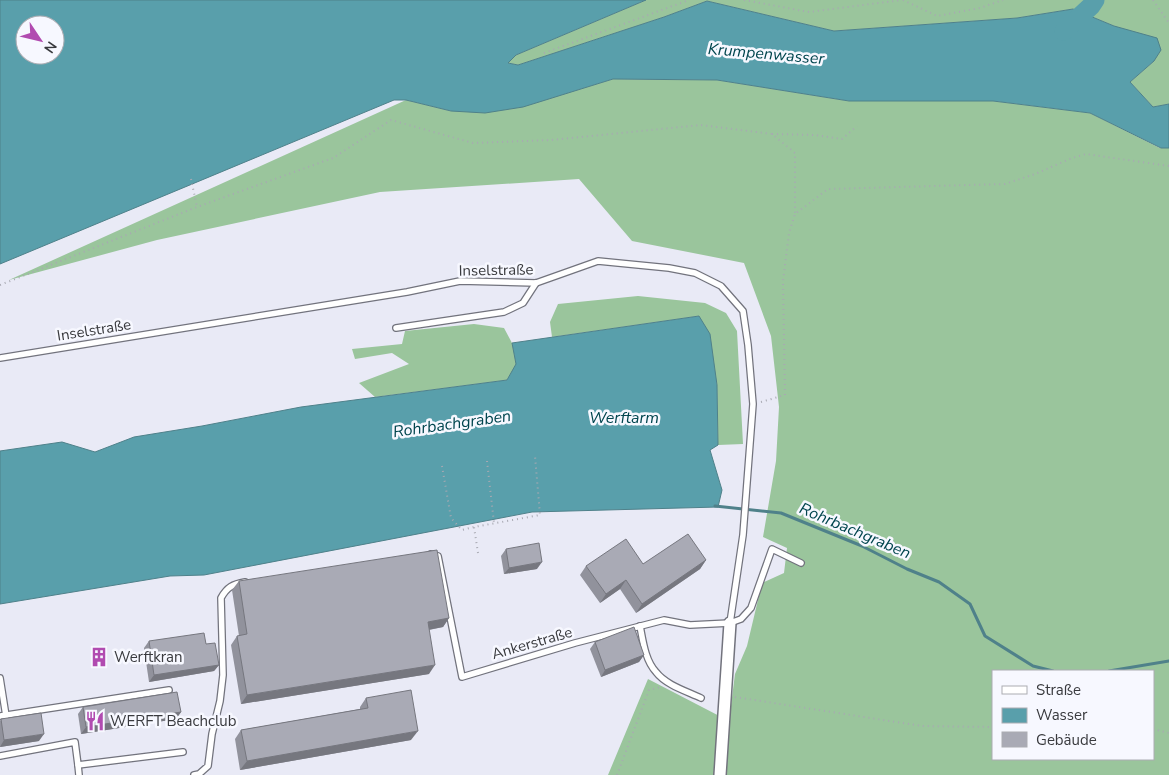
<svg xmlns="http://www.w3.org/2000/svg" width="1169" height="775" viewBox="0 0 1169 775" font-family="'Nunito Sans',sans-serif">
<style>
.forest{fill:#9ac59c;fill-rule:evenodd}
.water{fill:#599fab;stroke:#4f818a;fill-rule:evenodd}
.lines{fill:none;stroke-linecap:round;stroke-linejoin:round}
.stream{stroke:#4f818a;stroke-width:3}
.river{stroke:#599fab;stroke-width:19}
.lane-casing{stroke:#72737d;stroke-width:8}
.street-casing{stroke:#72737d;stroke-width:14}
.path{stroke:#a8a9b2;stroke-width:2;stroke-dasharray:1 4;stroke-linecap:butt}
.lane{stroke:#fff;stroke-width:5.5}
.street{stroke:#fff;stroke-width:11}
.wall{fill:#91929c}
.shaded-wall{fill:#76777f}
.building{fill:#a9aab5;stroke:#76777f}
.labels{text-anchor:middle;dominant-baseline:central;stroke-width:5;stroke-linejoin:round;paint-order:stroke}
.street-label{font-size:15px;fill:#393a3e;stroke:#f7f8ff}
.poi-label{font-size:15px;fill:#393a3e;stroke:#f7f8ff;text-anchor:start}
.water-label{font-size:16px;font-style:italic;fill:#00454e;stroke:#f7f8ff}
</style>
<rect width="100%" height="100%" fill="#e9eaf6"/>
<g class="forest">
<polygon points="646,0 1169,0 1169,104 1153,107 1130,82 1154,61 1114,26 1073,9 1017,18 834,31 707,1 664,17 518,65 508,63 516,55"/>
<path d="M613,79L717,80L849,101H993L1090,113L1160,148H1169V775H608L648,679L729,721L735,674L747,646L762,583L784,573L787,548L763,537L776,461L779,407L771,336L744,263L632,241L579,179L380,192L157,240L9,280L406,100L451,111L524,106ZM993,671H1153V759H993Z"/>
<polygon points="638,296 705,303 726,313 737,331 743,444 718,445 717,385 699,316 552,337 550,322 558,304"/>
<polygon points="474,324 504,328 512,343 517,364 507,380 375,397 359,383 409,364 392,353 355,359 352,349 402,344 405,331"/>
</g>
<g class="water">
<path d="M0,0H646L516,55L508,63L518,65L664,17L707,1L834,31L1017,18L1073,9L1114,26L1157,38L1161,50L1154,61L1130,82L1153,107L1169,104V148H1161L1090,113L993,101H849L717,80L613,79L523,107L485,113L451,111L406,100H394L0,264ZM25,25H55V55H25Z"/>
<polygon points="699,316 710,334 717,385 718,445 710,450 722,490 718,507 532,512 204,575 170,576 0,604 0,451 62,442 95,452 134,437 202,426 301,407 507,380 516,364 512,343"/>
</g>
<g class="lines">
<g class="stream">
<polyline points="715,506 781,513 862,546 907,569 939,582 970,604 985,636 1033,666 1053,671"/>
<polyline points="1109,671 1169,661"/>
</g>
<polyline class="river" points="1064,31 1091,6 1095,0"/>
<defs>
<g id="lane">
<polyline points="396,328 504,312 523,303 536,283"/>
<polyline points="0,358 407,292 460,281 536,283 598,261 669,268 695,273 721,286 743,311 748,345 753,404 743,535 730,623"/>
<polyline points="431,554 438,556 462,677 575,643 664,620 690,625 730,623 741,619 751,608 772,549 801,563"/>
<path d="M640,626C643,641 645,660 656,672C666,685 686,691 701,698"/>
<polyline points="0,678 6,716"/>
<polyline points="0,716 169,690"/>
<polyline points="0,756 75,742 78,765 183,752"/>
<polyline points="78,765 79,775"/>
<path d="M194,775L199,774L208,766L212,734L220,701L223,675L221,598C227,587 233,584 245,582"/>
</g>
<polyline id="street" points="720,775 730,623"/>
</defs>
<use href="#lane" class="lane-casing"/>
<use href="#street" class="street-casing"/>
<g class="path">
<polyline points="744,0 809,12 902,0"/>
<polyline points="903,0 937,16 980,8 1003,0"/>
<polyline points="1153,0 1169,23"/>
<polyline points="544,53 689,0"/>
<polyline points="772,134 815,135 842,139 857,126"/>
<polyline points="191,179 197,207"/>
<polyline points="0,285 197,207 333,158 391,120 473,143 551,140 701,125 772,134 795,153 795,214"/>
<polyline points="761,402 785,395 783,281 789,233 795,214 828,189 1005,184 1035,174 1072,158 1086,154 1169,166"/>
<polyline points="487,461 494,523"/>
<polyline points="442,466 451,518 462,530 474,527"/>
<polyline points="478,553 474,527 540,515 535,456"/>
<polyline points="735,697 922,726 993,727"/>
<polyline points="1153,729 1169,733"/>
<polyline points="617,775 649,690 661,687"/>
</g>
<use href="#lane" class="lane"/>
<use href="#street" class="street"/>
</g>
<g class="wall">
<polygon points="506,549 537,569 504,574 501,556"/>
<polygon points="706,560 700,569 636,613 620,589 600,603 580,575 586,566 643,564"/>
<polygon points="239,581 449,618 443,627 429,630 429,674 241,704 231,645 237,636 239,636 232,590"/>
<polygon points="149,641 206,644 219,665 214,671 149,682 144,648"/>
<polygon points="595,642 644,655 639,662 601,677 590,649"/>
<polygon points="366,698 411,740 240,770 235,739 241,730 360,709 360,707"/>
<polygon points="83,707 181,712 176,719 81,734 78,714"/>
<polygon points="1,719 39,741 0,747 0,721"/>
</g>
<g class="shaded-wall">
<polygon points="706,560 700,569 636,613 642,604"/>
<polygon points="542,562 537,569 504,574 509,568"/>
<polygon points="626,580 620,589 600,603 606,594"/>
<polygon points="449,618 443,627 422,631 428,622"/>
<polygon points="644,655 639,662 601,677 605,670"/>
<polygon points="219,665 214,671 149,682 154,675"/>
<polygon points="435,665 429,674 241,704 247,695"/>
<polygon points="181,712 176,719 81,734 86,727"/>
<polygon points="418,731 411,740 240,770 247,761"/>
<polygon points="44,734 39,741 0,747 4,740"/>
</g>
<g class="building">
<polygon points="688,534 706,560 642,604 626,580 606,594 586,566 626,539 643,564"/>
<polygon points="539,543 542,562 509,568 506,549"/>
<polygon points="437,550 449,618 428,622 435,665 247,695 237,636 247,634 239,581"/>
<polygon points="634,627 644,655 605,670 595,642"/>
<polygon points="204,633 206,644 215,643 219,665 154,675 149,641"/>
<polygon points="411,690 418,731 247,761 241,730 368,708 366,698"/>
<polygon points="177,692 181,712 86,727 83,707"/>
<polygon points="41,713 44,734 4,740 1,719"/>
</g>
<defs>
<symbol id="building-bare" viewBox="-9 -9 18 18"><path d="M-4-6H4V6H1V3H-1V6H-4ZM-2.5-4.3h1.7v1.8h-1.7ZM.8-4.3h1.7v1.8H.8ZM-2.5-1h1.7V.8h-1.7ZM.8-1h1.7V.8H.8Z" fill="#b14bb0" stroke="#f7f8ff" stroke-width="2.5" paint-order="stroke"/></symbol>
<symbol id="restaurant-bare" viewBox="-9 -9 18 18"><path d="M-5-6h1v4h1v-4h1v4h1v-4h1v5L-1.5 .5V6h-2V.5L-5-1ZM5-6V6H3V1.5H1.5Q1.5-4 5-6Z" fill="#b14bb0" stroke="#f7f8ff" stroke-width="2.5" paint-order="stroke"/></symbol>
</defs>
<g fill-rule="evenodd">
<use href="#building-bare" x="85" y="643" width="28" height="28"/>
<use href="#restaurant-bare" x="81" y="707" width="28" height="28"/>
</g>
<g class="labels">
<g class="street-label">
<text transform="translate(496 270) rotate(-1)">Inselstraße</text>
<text transform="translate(94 330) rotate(-9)">Inselstraße</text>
<text transform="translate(532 643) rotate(-16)">Ankerstraße</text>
</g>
<g class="poi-label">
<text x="114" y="657">Werftkran</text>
<text x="110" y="721">WERFT Beachclub</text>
</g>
<g class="water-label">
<text transform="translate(766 54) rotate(5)">Krumpenwasser</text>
<text x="624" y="418">Werftarm</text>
<text transform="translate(452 424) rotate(-8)">Rohrbachgraben</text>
<text transform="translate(855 531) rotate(23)">Rohrbachgraben</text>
</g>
</g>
<rect x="992" y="670" width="162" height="90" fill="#f7f8ff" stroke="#abacb2"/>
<rect x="1002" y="686" width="25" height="8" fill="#ffffff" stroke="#abacb2"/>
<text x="1036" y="695" font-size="15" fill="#393a3e">Straße</text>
<rect x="1002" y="708" width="25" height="15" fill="#599fab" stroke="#abacb2"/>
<text x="1036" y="720" font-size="15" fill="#393a3e">Wasser</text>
<rect x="1002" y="732" width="25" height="15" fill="#a9aab5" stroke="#abacb2"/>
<text x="1036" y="745" font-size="15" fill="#393a3e">Gebäude</text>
<g transform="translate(40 40) rotate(125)"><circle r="24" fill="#f7f8ff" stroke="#abacb2"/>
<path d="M0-4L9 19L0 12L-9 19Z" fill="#b14bb0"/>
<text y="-8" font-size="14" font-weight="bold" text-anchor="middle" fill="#393a3e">N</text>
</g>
</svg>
